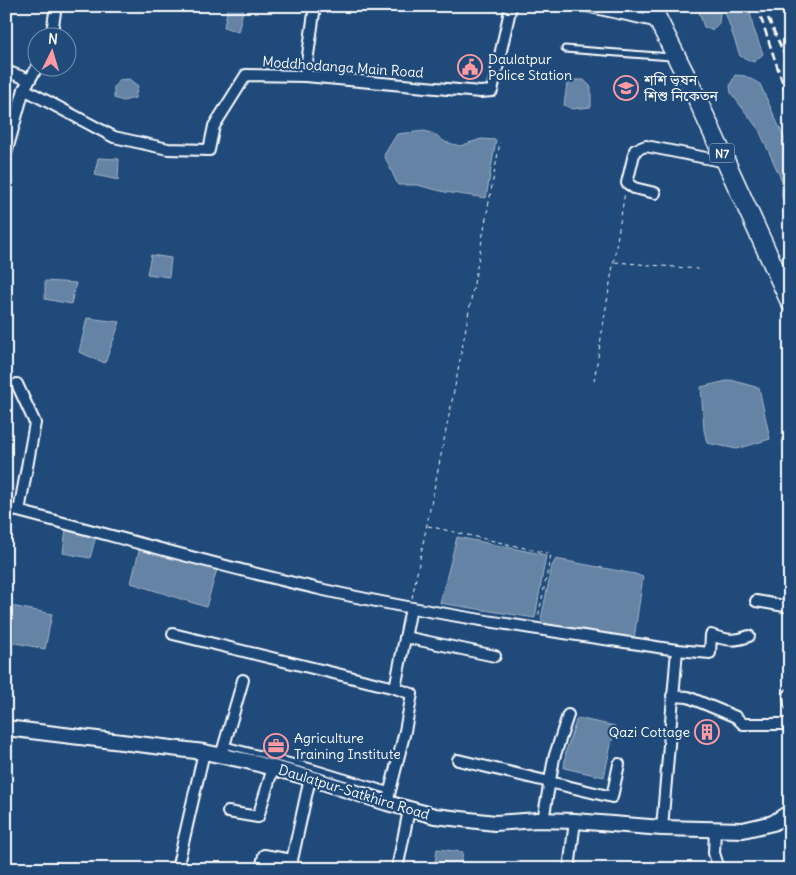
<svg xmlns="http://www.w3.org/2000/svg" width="796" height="875" viewBox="0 0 796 875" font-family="Delius,'Noto Sans Bengali',sans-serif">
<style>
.water{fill:#6583a4;stroke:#a3b5c8}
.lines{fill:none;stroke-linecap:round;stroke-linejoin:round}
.lane-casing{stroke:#fff;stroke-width:9}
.street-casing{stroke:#fff;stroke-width:14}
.secondary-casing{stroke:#fff;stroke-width:18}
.highway-casing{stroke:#fff;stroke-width:21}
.path{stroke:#fff;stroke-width:1;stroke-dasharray:4 4;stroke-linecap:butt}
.lane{stroke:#1f4a7a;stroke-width:5}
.street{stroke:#1f4a7a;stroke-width:10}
.secondary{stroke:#1f4a7a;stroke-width:14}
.highway{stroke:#1f4a7a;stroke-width:18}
.rail{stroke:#fff;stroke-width:2.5;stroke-dasharray:8 4;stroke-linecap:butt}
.labels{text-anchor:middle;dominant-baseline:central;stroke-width:4.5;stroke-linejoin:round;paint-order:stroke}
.shield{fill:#1f4a7a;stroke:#bcc9d7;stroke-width:1}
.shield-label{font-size:12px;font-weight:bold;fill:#fff}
.poi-label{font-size:14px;fill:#fff;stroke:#1f4a7a;text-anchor:start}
.street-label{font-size:14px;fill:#fff;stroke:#1f4a7a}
</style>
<rect width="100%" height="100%" fill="#1f4a7a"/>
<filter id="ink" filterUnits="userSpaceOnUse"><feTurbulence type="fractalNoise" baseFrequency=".02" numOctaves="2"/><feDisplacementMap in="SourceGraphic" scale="10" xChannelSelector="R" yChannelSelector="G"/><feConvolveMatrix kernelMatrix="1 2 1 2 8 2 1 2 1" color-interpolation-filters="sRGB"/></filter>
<g filter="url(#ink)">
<g class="water">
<polygon points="228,6 244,7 238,32 224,27"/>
<polygon points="697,6 715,6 720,13 719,23 712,30 704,27"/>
<polygon points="723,6 749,6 753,27 763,54 754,62 740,56"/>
<polygon points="735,75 745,76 760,84 790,151 790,215 782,197 782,181 759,130 731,93 730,86"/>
<polygon points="129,79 138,86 135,98 123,101 114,98 114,87 119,80"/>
<polygon points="574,80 584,80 591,87 591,107 572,109 564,105 567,83"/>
<polygon points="425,131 436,135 445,142 460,146 481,139 496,140 486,198 445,192 417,185 398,185 384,155 397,134"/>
<polygon points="98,158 119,159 118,180 95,175"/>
<polygon points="151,255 171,258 169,277 147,274"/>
<polygon points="45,281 76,283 71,304 45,299"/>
<polygon points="87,318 120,322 105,363 79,352"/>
<polygon points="731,380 759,388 770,439 737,449 707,443 704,430 701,387"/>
<polygon points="66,529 96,536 90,558 63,553"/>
<polygon points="457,537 546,555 535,618 440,603"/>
<polygon points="140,547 218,566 206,607 131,583"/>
<polygon points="556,559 635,574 643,577 634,639 547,624 541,619 552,566"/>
<polygon points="6,605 52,614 45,649 6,641"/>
<polygon points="577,718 615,726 604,777 564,768 566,751"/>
<polygon points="437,849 463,852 460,869 434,869"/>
</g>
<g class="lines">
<defs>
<g id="lane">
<polyline points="565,49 671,57"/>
<polyline points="225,745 311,767 390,791"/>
</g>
<g id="street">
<polyline points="586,6 659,22"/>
<polyline points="51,38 56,6"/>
<polyline points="6,71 30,80"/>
<polyline points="305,76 315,6"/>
<polyline points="24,89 38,66"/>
<polyline points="6,154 24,89 114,137 168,149 209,150 214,126 246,75 305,76 480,92 492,91 511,6"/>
<polyline points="655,193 634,188 627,183 635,150 646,146 726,162"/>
<polyline points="17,384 35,423 19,511"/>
<path d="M6,508C112,535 217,566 324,590C440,616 559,632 677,650L662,828"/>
<polyline points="756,601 790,607"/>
<polyline points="173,634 395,688 411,608"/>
<polyline points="405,637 495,656"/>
<path d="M677,650L710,653L711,635C725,640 735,642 749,636"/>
<polyline points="789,695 790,704"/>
<polyline points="672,696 688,697 736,717 743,724 790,724"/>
<polyline points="221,756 243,680"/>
<polyline points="458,760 612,797 619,764"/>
<polyline points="387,803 405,731 412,694 395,688"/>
<polyline points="228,812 258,817 273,768"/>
<polyline points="543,820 554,758 568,715"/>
<polyline points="715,829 714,853 719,869"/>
<polyline points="177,869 204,752"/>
<polyline points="261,869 264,855 292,860"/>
<polyline points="290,869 310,778"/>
<polyline points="397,869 409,810"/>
<polyline points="569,869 575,821"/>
</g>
<polyline id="secondary" points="6,728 204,752 247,761 310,778 387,803 435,816 495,823 538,820 575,821 662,828 743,830 773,823 790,812"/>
<polyline id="highway" points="651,6 693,90 790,302"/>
</defs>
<use href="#lane" class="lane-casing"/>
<use href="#street" class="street-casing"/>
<use href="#secondary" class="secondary-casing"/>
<use href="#highway" class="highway-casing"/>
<g class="path">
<polyline points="615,262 698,269"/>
<polyline points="594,381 625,192"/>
<polyline points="428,526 551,554 538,618"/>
<polyline points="412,598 457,376 500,142"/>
</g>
<use href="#lane" class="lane"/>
<use href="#street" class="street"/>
<use href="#secondary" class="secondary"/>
<use href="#highway" class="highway"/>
<g class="rail">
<polyline points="757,6 790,105"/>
<polyline points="768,18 790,67"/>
</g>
</g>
</g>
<defs>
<symbol id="civic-ring" viewBox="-11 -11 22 22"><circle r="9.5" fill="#1f4a7a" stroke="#ff9aa2" stroke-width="1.5"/><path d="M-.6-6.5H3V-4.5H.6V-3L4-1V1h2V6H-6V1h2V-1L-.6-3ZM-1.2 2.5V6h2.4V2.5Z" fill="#ff9aa2"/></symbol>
<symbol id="school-ring" viewBox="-11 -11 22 22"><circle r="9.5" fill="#1f4a7a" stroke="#ff9aa2" stroke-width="1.5"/><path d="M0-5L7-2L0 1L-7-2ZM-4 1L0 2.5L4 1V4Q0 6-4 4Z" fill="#ff9aa2"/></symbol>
<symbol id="building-ring" viewBox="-11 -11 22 22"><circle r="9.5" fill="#1f4a7a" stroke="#ff9aa2" stroke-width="1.5"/><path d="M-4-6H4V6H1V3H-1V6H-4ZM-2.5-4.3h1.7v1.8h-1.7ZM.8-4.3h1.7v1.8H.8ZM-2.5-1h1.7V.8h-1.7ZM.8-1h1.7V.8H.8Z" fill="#ff9aa2"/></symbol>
<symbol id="office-ring" viewBox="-11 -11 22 22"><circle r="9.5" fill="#1f4a7a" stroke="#ff9aa2" stroke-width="1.5"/><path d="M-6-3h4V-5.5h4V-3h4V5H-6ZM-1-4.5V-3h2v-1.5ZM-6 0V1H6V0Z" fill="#ff9aa2"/></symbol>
</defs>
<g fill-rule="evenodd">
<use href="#civic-ring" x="456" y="53" width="28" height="28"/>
<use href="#school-ring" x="612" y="74" width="28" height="28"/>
<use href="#building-ring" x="693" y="718" width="28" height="28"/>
<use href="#office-ring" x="262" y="732" width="28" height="28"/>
</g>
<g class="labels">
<rect class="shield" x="709.5" y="143.5" width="25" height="19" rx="4"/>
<g class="shield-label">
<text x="722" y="153">N7</text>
</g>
<g class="poi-label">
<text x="488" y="59">Daulatpur<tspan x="488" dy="16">Police Station</tspan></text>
<text x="644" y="80">শশি ভূষন<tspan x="644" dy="16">শিশু নিকেতন</tspan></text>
<text x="690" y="732" text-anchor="end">Qazi Cottage</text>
<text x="294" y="738">Agriculture<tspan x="294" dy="16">Training Institute</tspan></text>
</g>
<g class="street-label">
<text transform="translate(343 67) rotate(4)">Moddhodanga Main Road</text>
<text transform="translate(354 792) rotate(17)">Daulatpur-Satkhira Road</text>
</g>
</g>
<rect width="796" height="875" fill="none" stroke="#1f4a7a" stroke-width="25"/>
<rect x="12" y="12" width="771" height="850" fill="none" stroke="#fff" stroke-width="2" filter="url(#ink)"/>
<g transform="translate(52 52) rotate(5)"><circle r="24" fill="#1f4a7a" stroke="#7992af"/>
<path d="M0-4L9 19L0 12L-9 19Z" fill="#ff9aa2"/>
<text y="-8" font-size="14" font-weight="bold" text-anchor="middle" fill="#ffffff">N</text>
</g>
</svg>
